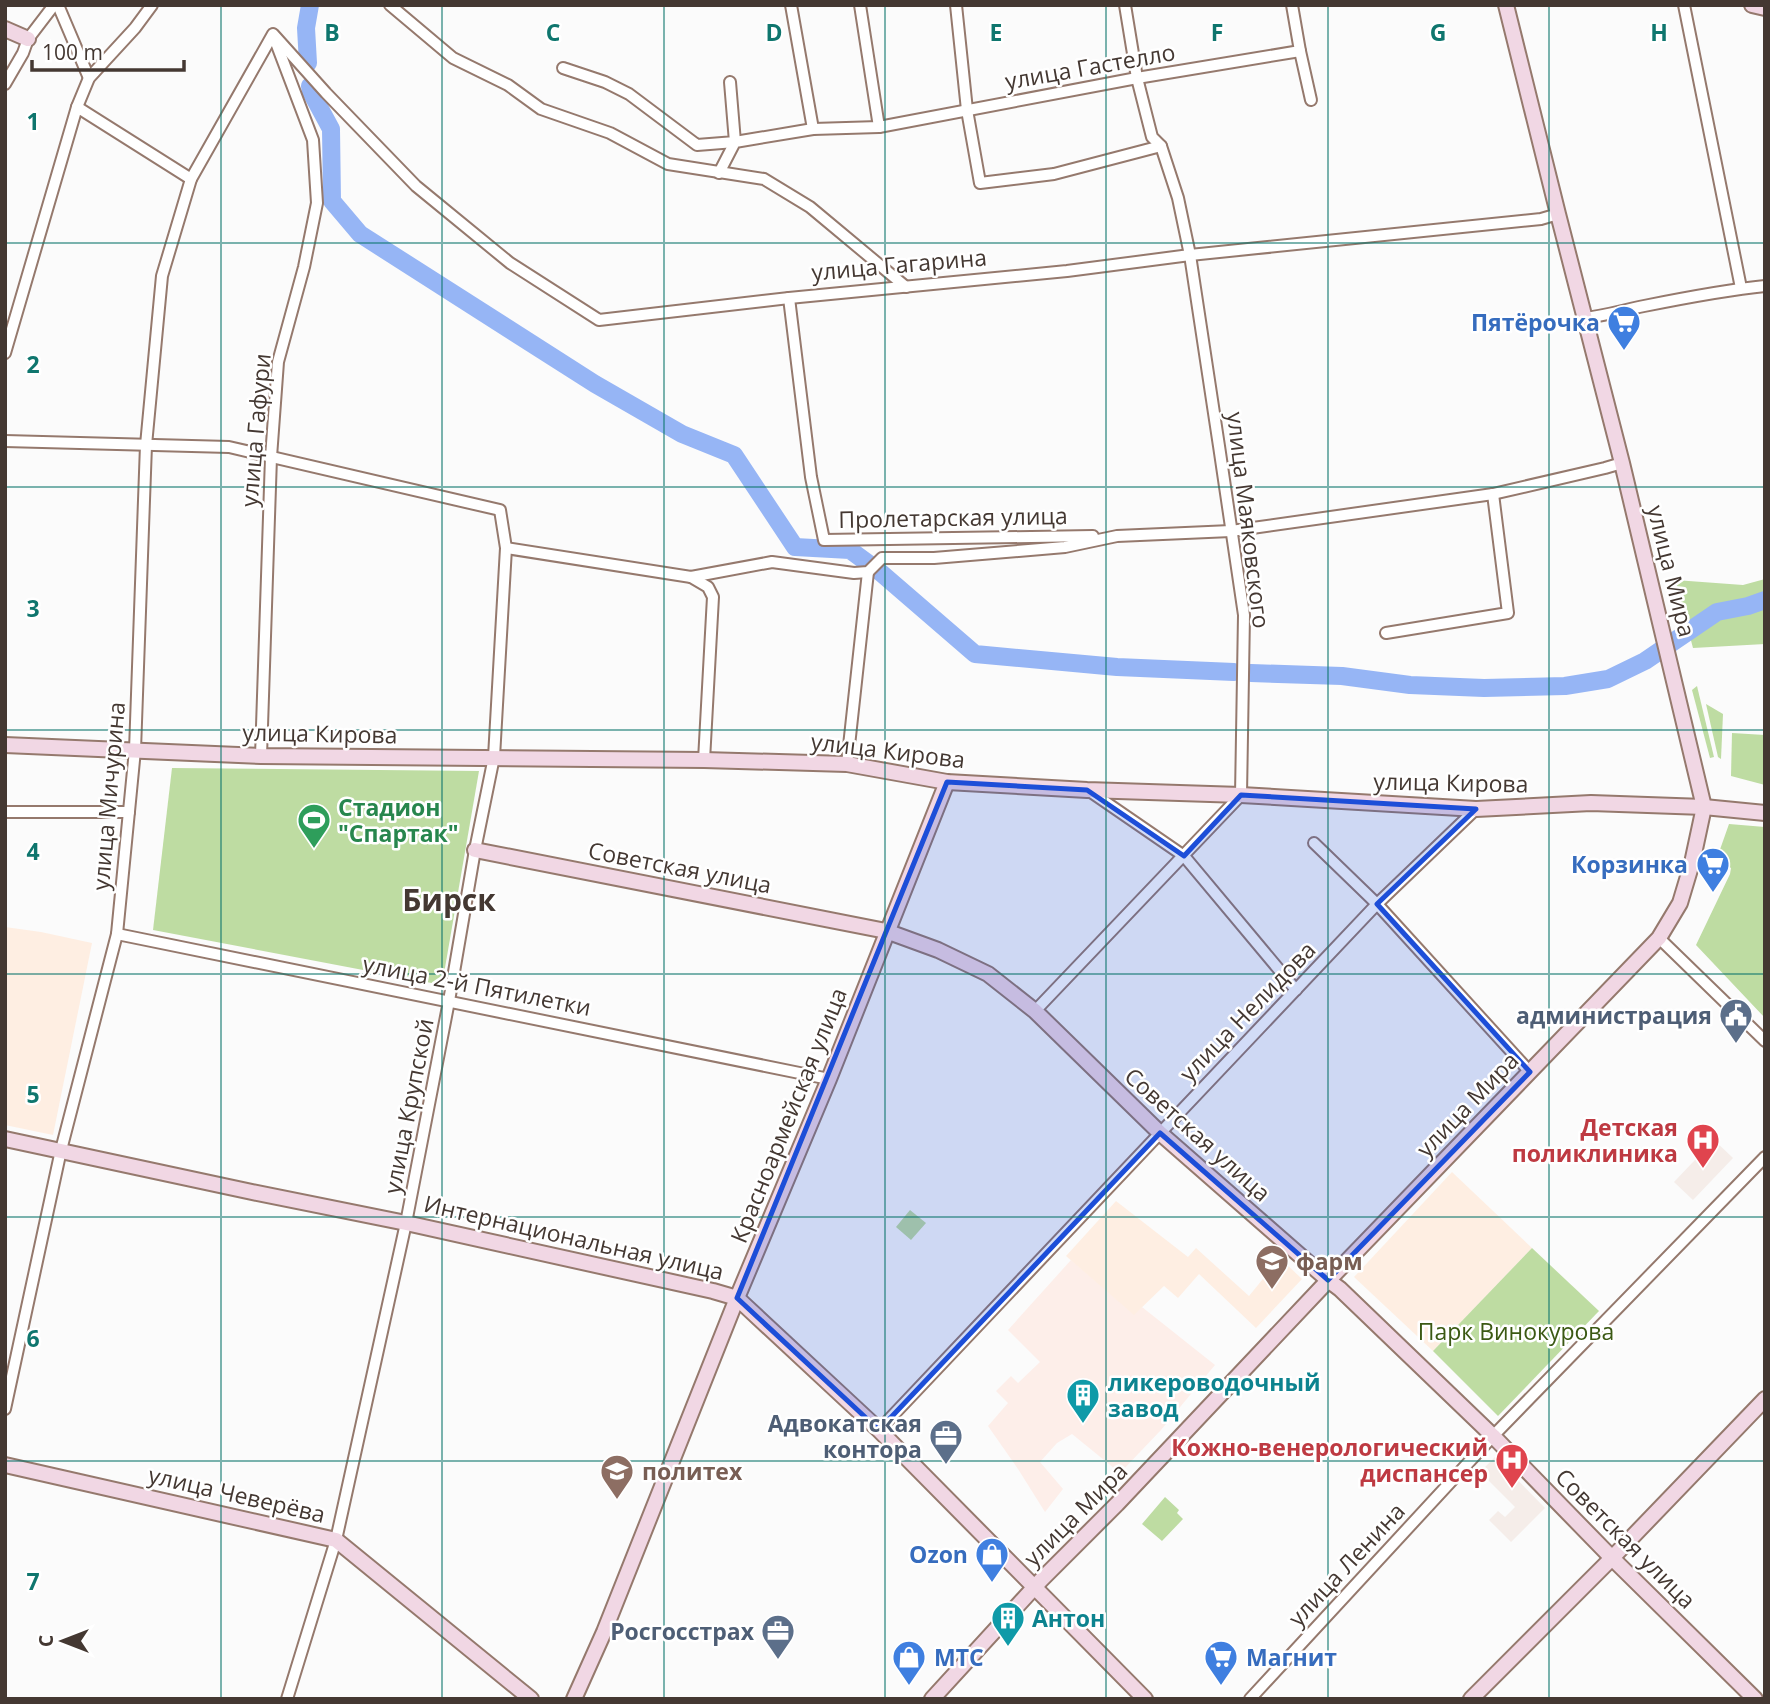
<svg xmlns="http://www.w3.org/2000/svg" width="1770" height="1704" viewBox="0 0 1770 1704" font-family="'Open Sans',sans-serif">
<style>
.built{fill:#f5ede9}
.industrial{fill:#fdeee9}
.education{fill:#feeee2}
.green{fill:#bedca2}
.lines{fill:none;stroke-linecap:round;stroke-linejoin:round}
.river{stroke:#96b5f5;stroke-width:18}
.street-casing{stroke:#95796d;stroke-width:14}
.secondary-casing{stroke:#95796d;stroke-width:18}
.street{stroke:#fff;stroke-width:10}
.secondary{stroke:#f1d7e4;stroke-width:14}
.marked{fill:#1d4ed8;fill-opacity:0.2;stroke:#1d4ed8;stroke-width:5;stroke-linejoin:round}
.grid{fill:none;stroke:#0f766e;stroke-width:2;stroke-opacity:0.55}
.labels{text-anchor:middle;dominant-baseline:central;stroke-width:5;stroke-linejoin:round;paint-order:stroke}
.street-label{font-size:23px;fill:#443832;stroke:#fff}
.shop-label{font-size:23px;font-weight:bold;fill:#366cbe;stroke:#fff;text-anchor:end}
.leisure-label{font-size:23px;font-weight:bold;fill:#27864d;stroke:#fff;text-anchor:start}
.service-label{font-size:23px;font-weight:bold;fill:#4e5e75;stroke:#fff;text-anchor:end}
.health-label{font-size:23px;font-weight:bold;fill:#be3a42;stroke:#fff;text-anchor:end}
.education-label{font-size:23px;font-weight:bold;fill:#785e54;stroke:#fff;text-anchor:start}
.park-label{font-size:23px;fill:#3b5913;stroke:#fff}
.culture-label{font-size:23px;font-weight:bold;fill:#0d838f;stroke:#fff;text-anchor:start}
.district-label{font-size:30px;font-weight:bold;fill:#443832;stroke:#fff}
.grid-label{font-size:23px;text-anchor:middle;font-weight:bold;fill:#0f766e;stroke:#fff;stroke-width:5;stroke-linejoin:round;paint-order:stroke}
</style>
<rect width="100%" height="100%" fill="#fbfbfb"/>
<g class="built">
<polygon points="1714,1140 1733,1158 1693,1200 1674,1182"/>
<polygon points="1495,1457 1545,1508 1511,1542 1489,1520 1498,1511 1505,1517 1515,1507 1480,1472"/>
</g>
<polygon class="industrial" points="1071,1260 1134,1314 1142,1307 1215,1365 1161,1430 1120,1473 1072,1434 1057,1443 1040,1462 1063,1489 1045,1512 1018,1469 988,1426 1008,1403 996,1391 1011,1376 1018,1383 1040,1362 1008,1330"/>
<g class="education">
<polygon points="5,927 41,932 92,943 53,1135 5,1125"/>
<polygon points="1452,1172 1532,1248 1433,1351 1354,1277"/>
<polygon points="1116,1201 1188,1257 1196,1248 1249,1296 1280,1258 1302,1279 1256,1328 1199,1274 1178,1298 1164,1286 1134,1315 1066,1256"/>
</g>
<g class="green">
<polygon points="1765,579 1765,644 1693,648 1675,580 1743,585"/>
<polygon points="1697,686 1714,757 1710,758 1692,690"/>
<polygon points="1706,704 1723,714 1721,759 1718,757"/>
<polygon points="1732,733 1765,735 1765,785 1731,776"/>
<polygon points="172,768 479,771 442,985 153,930"/>
<polygon points="1729,824 1765,827 1765,1018 1696,945 1730,874 1731,868 1717,858"/>
<polygon points="910,1210 926,1223 911,1240 896,1227"/>
<polygon points="1532,1248 1599,1311 1498,1416 1433,1351"/>
<polygon points="1165,1497 1179,1510 1177,1513 1183,1519 1162,1541 1142,1524"/>
</g>
<g class="lines">
<g class="river">
<polyline points="308,63 306,28 310,5"/>
<polyline points="310,86 311,92 331,129 332,201 360,234 595,384 682,434 734,455 795,547 850,550 880,572 975,654 1117,667 1234,672"/>
<polyline points="1251,673 1342,676 1410,685 1484,688 1565,686 1608,679 1645,661 1717,612 1748,606 1765,600"/>
</g>
<defs>
<g id="street">
<polyline points="58,5 89,78"/>
<polyline points="390,5 453,58 508,85 541,109 610,133 668,164 764,179 810,207 906,287"/>
<polyline points="791,5 813,129"/>
<polyline points="860,5 879,127"/>
<polyline points="956,5 967,110 980,183 1054,174 1161,146"/>
<polyline points="1684,5 1741,288"/>
<polyline points="1300,51 1311,100"/>
<polyline points="563,68 605,82 629,94 697,145 735,142 730,82"/>
<polyline points="5,84 23,53 28,39 54,5"/>
<polyline points="77,107 89,78 135,28 152,5"/>
<polyline points="719,173 735,142 813,129 879,127 1137,78 1300,51 1292,5"/>
<polyline points="789,298 811,477 824,540 1093,536"/>
<path d="M1584,318C1605,316 1624,310 1644,306C1684,298 1724,290 1765,286"/>
<polyline points="5,353 77,107 191,179"/>
<polyline points="5,441 229,447 500,510 506,548 494,757 475,850 449,1001 406,1223 336,1540 287,1699"/>
<polyline points="506,548 691,577 772,562 854,573 868,572 882,558 934,558 1065,547 1117,536 1231,531 1493,494 1605,468 1622,463"/>
<polyline points="691,577 708,587 713,597 704,760"/>
<polyline points="1386,633 1508,613 1493,494"/>
<polyline points="261,756 271,457 278,362 304,267 317,203 313,140 275,40"/>
<polyline points="847,764 868,572"/>
<polyline points="1088,790 1184,856 1296,990"/>
<polyline points="5,812 129,812"/>
<polyline points="1314,843 1377,904 1530,1072"/>
<polyline points="117,934 829,1079"/>
<polyline points="1659,938 1765,1041"/>
<polyline points="1035,1011 1241,795 1244,615 1219,446 1190,255 1178,198 1161,146 1152,137 1137,78 1125,5"/>
<polyline points="5,1409 61,1150 117,934 135,750 146,445 162,276 191,179 273,34 326,93 416,186 510,263 599,320 789,298 1067,271 1190,255 1541,219 1558,214"/>
<polyline points="879,1430 1377,904 1476,809"/>
<polyline points="1250,1699 1493,1436 1765,1157"/>
</g>
<g id="secondary">
<polyline points="1752,5 1765,8"/>
<polyline points="5,29 28,39"/>
<polyline points="5,745 261,756 704,760 847,764 947,782 1087,790 1241,795 1476,809 1591,803 1704,807 1765,813"/>
<polyline points="475,850 886,931 938,950 988,974 1035,1011 1160,1133 1328,1280 1340,1289 1493,1436 1612,1558 1755,1699"/>
<polyline points="5,1139 252,1192 406,1223 713,1291 737,1298 879,1430 1145,1699"/>
<polyline points="5,1465 336,1540 531,1699"/>
<polyline points="574,1699 604,1632 737,1298 829,1079 947,782"/>
<polyline points="932,1699 1041,1580 1117,1504 1321,1288 1659,938 1680,903 1692,863 1704,807 1622,463 1558,214 1506,5"/>
<polyline points="1471,1699 1612,1558 1765,1399"/>
</g>
</defs>
<use href="#street" class="street-casing"/>
<use href="#secondary" class="secondary-casing"/>
<use href="#street" class="street"/>
<use href="#secondary" class="secondary"/>
</g>
<path class="marked" d="M947,782L1087,790L1184,856L1241,795L1476,809L1377,904L1530,1072L1328,1280L1160,1133L879,1430L737,1298Z"/>
<path class="grid" d="M221,5V1699M442,5V1699M664,5V1699M885,5V1699M1106,5V1699M1328,5V1699M1549,5V1699M5,243H1765M5,487H1765M5,730H1765M5,974H1765M5,1217H1765M5,1461H1765"/>
<defs>
<symbol id="supermarket-pin" viewBox="-11 -11 22 30"><path d="M0 17L-7.5 6A9.5 9.5 0 1 1 7.5 6Z" fill="#3f7fe0" stroke="#fff"/><path d="M-6-5.5h2.5l.6 2H6L4.5 2H-2.5L-4.4-4H-6ZM-1.5 3.2a1.3 1.3 0 1 0 .1 0ZM3 3.2a1.3 1.3 0 1 0 .1 0Z" fill="#fff"/></symbol>
<symbol id="stadium-pin" viewBox="-11 -11 22 30"><path d="M0 17L-7.5 6A9.5 9.5 0 1 1 7.5 6Z" fill="#2e9e5b" stroke="#fff"/><path d="M0-5a6.5 5 0 1 0 0 10a6.5 5 0 1 0 0-10ZM-3.5-1.8h7v3.6h-7Z" fill="#fff"/></symbol>
<symbol id="civic-pin" viewBox="-11 -11 22 30"><path d="M0 17L-7.5 6A9.5 9.5 0 1 1 7.5 6Z" fill="#5c6f8a" stroke="#fff"/><path d="M-.6-6.5H3V-4.5H.6V-3L4-1V1h2V6H-6V1h2V-1L-.6-3ZM-1.2 2.5V6h2.4V2.5Z" fill="#fff"/></symbol>
<symbol id="hospital-pin" viewBox="-11 -11 22 30"><path d="M0 17L-7.5 6A9.5 9.5 0 1 1 7.5 6Z" fill="#e0444e" stroke="#fff"/><path d="M-5-5h3v3.5h4V-5h3V5h-3V1.5h-4V5h-3Z" fill="#fff"/></symbol>
<symbol id="university-pin" viewBox="-11 -11 22 30"><path d="M0 17L-7.5 6A9.5 9.5 0 1 1 7.5 6Z" fill="#8d6e63" stroke="#fff"/><path d="M0-5L7-2L0 1L-7-2ZM-4 1L0 2.5L4 1V4Q0 6-4 4Z" fill="#fff"/></symbol>
<symbol id="building-pin" viewBox="-11 -11 22 30"><path d="M0 17L-7.5 6A9.5 9.5 0 1 1 7.5 6Z" fill="#0f9aa8" stroke="#fff"/><path d="M-4-6H4V6H1V3H-1V6H-4ZM-2.5-4.3h1.7v1.8h-1.7ZM.8-4.3h1.7v1.8H.8ZM-2.5-1h1.7V.8h-1.7ZM.8-1h1.7V.8H.8Z" fill="#fff"/></symbol>
<symbol id="office-pin" viewBox="-11 -11 22 30"><path d="M0 17L-7.5 6A9.5 9.5 0 1 1 7.5 6Z" fill="#5c6f8a" stroke="#fff"/><path d="M-6-3h4V-5.5h4V-3h4V5H-6ZM-1-4.5V-3h2v-1.5ZM-6 0V1H6V0Z" fill="#fff"/></symbol>
<symbol id="shop-pin" viewBox="-11 -11 22 30"><path d="M0 17L-7.5 6A9.5 9.5 0 1 1 7.5 6Z" fill="#3f7fe0" stroke="#fff"/><path d="M-5-2.5h2.3a2.7 3.5 0 0 1 5.4 0H5L5.5 6h-11ZM-1.5-2.5h3a1.5 2.3 0 0 0-3 0Z" fill="#fff"/></symbol>
</defs>
<g fill-rule="evenodd">
<use href="#supermarket-pin" x="1605" y="303" width="38" height="52"/>
<use href="#stadium-pin" x="295" y="801" width="38" height="52"/>
<use href="#supermarket-pin" x="1694" y="845" width="38" height="52"/>
<use href="#civic-pin" x="1717" y="996" width="38" height="52"/>
<use href="#hospital-pin" x="1684" y="1121" width="38" height="52"/>
<use href="#university-pin" x="1253" y="1242" width="38" height="52"/>
<use href="#building-pin" x="1064" y="1376" width="38" height="52"/>
<use href="#office-pin" x="927" y="1417" width="38" height="52"/>
<use href="#hospital-pin" x="1493" y="1441" width="38" height="52"/>
<use href="#university-pin" x="598" y="1452" width="38" height="52"/>
<use href="#shop-pin" x="973" y="1535" width="38" height="52"/>
<use href="#building-pin" x="989" y="1599" width="38" height="52"/>
<use href="#office-pin" x="759" y="1612" width="38" height="52"/>
<use href="#shop-pin" x="890" y="1638" width="38" height="52"/>
<use href="#supermarket-pin" x="1202" y="1638" width="38" height="52"/>
</g>
<g class="labels">
<g class="street-label">
<text transform="translate(1090 66) rotate(-10)">улица Гастелло</text>
<text transform="translate(899 264) rotate(-5)">улица Гагарина</text>
<text transform="translate(255 430) rotate(-85)">улица Гафури</text>
<text transform="translate(953 517) rotate(-1)">Пролетарская улица</text>
<text transform="translate(1249 520) rotate(83)">улица Маяковского</text>
<text transform="translate(1672 571) rotate(76)">улица Мира</text>
<text transform="translate(320 733) rotate(1)">улица Кирова</text>
<text transform="translate(888 750) rotate(7)">улица Кирова</text>
<text transform="translate(1451 782) rotate(1)">улица Кирова</text>
<text transform="translate(108 796) rotate(-85)">улица Мичурина</text>
<text transform="translate(680 867) rotate(11)">Советская улица</text>
<text transform="translate(477 985) rotate(11)">улица 2-й Пятилетки</text>
<text transform="translate(1247 1011) rotate(-46)">улица Нелидова</text>
<text transform="translate(1467 1104) rotate(-46)">улица Мира</text>
<text transform="translate(408 1106) rotate(-79)">улица Крупской</text>
<text transform="translate(788 1115) rotate(-68)">Красноармейская улица</text>
<text transform="translate(1198 1134) rotate(42)">Советская улица</text>
<text transform="translate(574 1237) rotate(13)">Интернациональная улица</text>
<text transform="translate(237 1494) rotate(13)">улица Чеверёва</text>
<text transform="translate(1075 1514) rotate(-45)">улица Мира</text>
<text transform="translate(1626 1538) rotate(45)">Советская улица</text>
<text transform="translate(1346 1564) rotate(-47)">улица Ленина</text>
</g>
<g class="shop-label">
<text x="1600" y="322">Пятёрочка</text>
<text x="1688" y="864">Корзинка</text>
<text x="968" y="1554">Ozon</text>
<text x="934" y="1657" text-anchor="start">МТС</text>
<text x="1246" y="1657" text-anchor="start">Магнит</text>
</g>
<g class="leisure-label">
<text x="338" y="807">Стадион<tspan x="338" dy="26">"Спартак"</tspan></text>
</g>
<g class="service-label">
<text x="1712" y="1015">администрация</text>
<text x="922" y="1423">Адвокатская<tspan x="922" dy="26">контора</tspan></text>
<text x="754" y="1631">Росгосстрах</text>
</g>
<g class="health-label">
<text x="1678" y="1127">Детская<tspan x="1678" dy="26">поликлиника</tspan></text>
<text x="1488" y="1447">Кожно-венерологический<tspan x="1488" dy="26">диспансер</tspan></text>
</g>
<g class="education-label">
<text x="1296" y="1261">фарм</text>
<text x="642" y="1471">политех</text>
</g>
<g class="park-label">
<text x="1516" y="1331">Парк Винокурова</text>
</g>
<g class="culture-label">
<text x="1108" y="1382">ликероводочный<tspan x="1108" dy="26">завод</tspan></text>
<text x="1032" y="1618">Антон</text>
</g>
<g class="district-label">
<text x="449" y="899">Бирск</text>
</g>
</g>
<g class="grid-label">
<text x="332" y="41">B</text>
<text x="553" y="41">C</text>
<text x="774" y="41">D</text>
<text x="996" y="41">E</text>
<text x="1217" y="41">F</text>
<text x="1438" y="41">G</text>
<text x="1659" y="41">H</text>
<text x="33" y="130">1</text>
<text x="33" y="373">2</text>
<text x="33" y="617">3</text>
<text x="33" y="860">4</text>
<text x="33" y="1103">5</text>
<text x="33" y="1347">6</text>
<text x="33" y="1590">7</text>
</g>
<rect width="1770" height="1704" fill="none" stroke="#443832" stroke-width="14"/>
<g transform="translate(63 1641) rotate(270)" stroke="#ffffff" stroke-width="5" paint-order="stroke">
<path d="M0-5L12 26L0 18L-12 26Z" fill="#443832"/>
<text y="-10" font-size="19" font-weight="bold" text-anchor="middle" fill="#443832">С</text>
</g>
<path d="M32 60v10h152v-10" fill="none" stroke="#443832" stroke-width="3.5"/>
<text x="42" y="60" font-size="21" fill="#443832" stroke="#ffffff" stroke-width="5" paint-order="stroke">100 m</text>
</svg>
